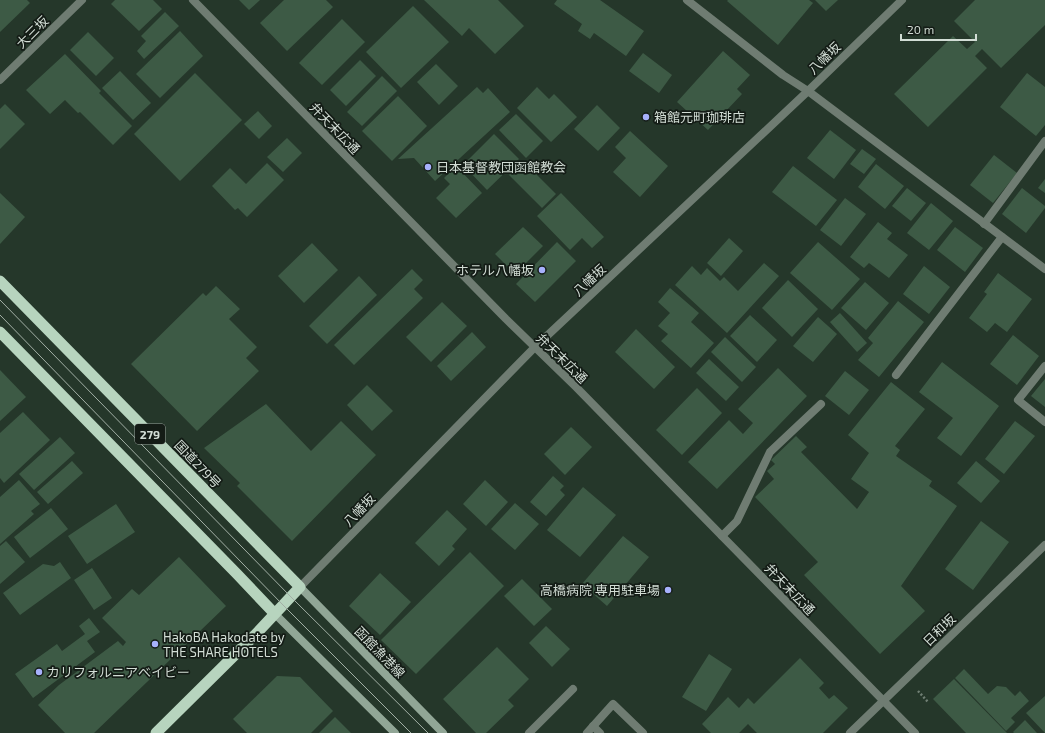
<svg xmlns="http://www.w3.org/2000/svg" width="1045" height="733" viewBox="0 0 1045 733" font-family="'Exo 2','Noto Sans JP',sans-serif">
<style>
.building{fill:#3d5a45}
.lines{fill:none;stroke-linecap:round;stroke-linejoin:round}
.path{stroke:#707f74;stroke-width:2.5;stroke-dasharray:2 2;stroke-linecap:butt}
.service{stroke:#6f7c72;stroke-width:8}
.minor{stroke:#6f7c72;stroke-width:8}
.tertiary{stroke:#6f7c72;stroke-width:8}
.secondary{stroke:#91a696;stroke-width:8}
.trunk{stroke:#b7d4be;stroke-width:11}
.tram{stroke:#a2afa5;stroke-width:1}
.poi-dot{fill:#a7b1fc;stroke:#141c16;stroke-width:1.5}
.labels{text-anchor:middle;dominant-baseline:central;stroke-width:3.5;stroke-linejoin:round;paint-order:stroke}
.shield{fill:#141c16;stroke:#99a39c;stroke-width:1}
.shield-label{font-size:12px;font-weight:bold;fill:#d2ddd5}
.street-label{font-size:13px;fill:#d2ddd5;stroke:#141c16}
.poi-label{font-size:13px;fill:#d2ddd5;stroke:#141c16;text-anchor:start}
</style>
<rect width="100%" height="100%" fill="#25372a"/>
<g class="building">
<polygon points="0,0 27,0 30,3 0,32"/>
<polygon points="115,0 153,0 162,9 139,31 111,4"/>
<polygon points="239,0 260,0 249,10"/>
<polygon points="284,0 326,0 333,7 287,51 260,23"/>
<polygon points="424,0 498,0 524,26 495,54 469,28 462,36"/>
<polygon points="557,0 600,0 644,31 626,56 594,33 590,39 578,31 582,24 554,4"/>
<polygon points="728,0 809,0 813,3 778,45 727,1"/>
<polygon points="815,0 838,0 826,11"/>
<polygon points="975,0 1045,0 1045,25 1001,68 982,49 975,56 987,68 928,127 894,94 953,36 967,49 975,42 954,21"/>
<polygon points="413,6 449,42 401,88 366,52"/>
<polygon points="165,12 179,26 144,59 137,51 146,41 141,36"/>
<polygon points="342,19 365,42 322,85 299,63"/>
<polygon points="180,31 203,56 160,98 136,74"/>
<polygon points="88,32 114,58 96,76 70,50"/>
<polygon points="723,51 750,75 737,89 742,94 708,130 677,102"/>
<polygon points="643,53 672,75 659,93 629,71"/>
<polygon points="65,54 101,91 99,93 132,126 113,145 80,112 78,113 65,100 50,114 26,90"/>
<polygon points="360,60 376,76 346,106 330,90"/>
<polygon points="436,64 458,86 439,105 417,82"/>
<polygon points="120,71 151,103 133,120 102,88"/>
<polygon points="195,73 242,120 180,181 134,134"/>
<polygon points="1027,73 1045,87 1045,125 1036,136 1000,107"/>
<polygon points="382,76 397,91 362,126 347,112"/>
<polygon points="477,87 483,93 488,88 510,112 435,181 414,158 398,159"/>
<polygon points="537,87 549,99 554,94 577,117 551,142 517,108"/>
<polygon points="398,96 427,126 392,161 362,131"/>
<polygon points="5,104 25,124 0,149 0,109"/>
<polygon points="597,105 620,128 598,151 574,129"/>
<polygon points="258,111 272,126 259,139 244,124"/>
<polygon points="516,114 543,141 526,158 499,130"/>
<polygon points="830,130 856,150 834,179 807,158"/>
<polygon points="630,131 668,166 640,197 613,172 626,158 615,147"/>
<polygon points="494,134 519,159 487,190 463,165"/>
<polygon points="287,138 302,153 283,172 267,157"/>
<polygon points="862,149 876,159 864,174 850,164"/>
<polygon points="994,155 1017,173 993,203 970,185"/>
<polygon points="523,161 556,194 542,208 509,175"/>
<polygon points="267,163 284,180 247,217 238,208 235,210 212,186 230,168 246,184"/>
<polygon points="876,164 904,186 885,209 858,187"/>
<polygon points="456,166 482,193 456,218 436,198 450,184 444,178"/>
<polygon points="793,166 837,200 816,226 772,192"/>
<polygon points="1045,179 1045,193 1038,188"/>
<polygon points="907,188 926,203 911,221 892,206"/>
<polygon points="1022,188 1045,206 1045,208 1026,233 1002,214"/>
<polygon points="0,193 25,217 0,244"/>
<polygon points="561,193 604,237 592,248 582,238 570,250 537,216"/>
<polygon points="845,198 866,214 841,246 820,230"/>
<polygon points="931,203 953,221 929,250 907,233"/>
<polygon points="878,222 892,233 887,239 908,255 889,278 869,263 864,268 850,257"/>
<polygon points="523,227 543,246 515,274 495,254"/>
<polygon points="955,227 983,248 965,272 937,250"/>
<polygon points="729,238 743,251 721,276 707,263"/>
<polygon points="557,242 576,261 535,302 516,284"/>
<polygon points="818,242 860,279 832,310 790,273"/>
<polygon points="312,243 338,270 304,303 278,276"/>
<polygon points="764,263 779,276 727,333 675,285 692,266 701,275 707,268 720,281 724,277 738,291"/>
<polygon points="924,266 950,287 929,314 903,294"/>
<polygon points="412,269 423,280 414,289 423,298 354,365 334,345"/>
<polygon points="998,273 1032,299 1007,332 995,323 987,332 969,318 987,294 984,292"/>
<polygon points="359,276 377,295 327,344 309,326"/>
<polygon points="788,280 818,309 792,337 762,308"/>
<polygon points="865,282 889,303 866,330 841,308"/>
<polygon points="216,286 240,309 229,319 257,347 246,358 259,371 197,431 131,364 203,293 206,296"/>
<polygon points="670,288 699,313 691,322 714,343 691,368 661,341 668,334 658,326 670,313 658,302"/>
<polygon points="898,301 924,322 879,377 858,360 873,343 868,338"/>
<polygon points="442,302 467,326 431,362 406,337"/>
<polygon points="840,313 867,343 857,352 830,322"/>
<polygon points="750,315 777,340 757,362 730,336"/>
<polygon points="818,317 837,334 813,362 793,346"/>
<polygon points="636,329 675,367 654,389 615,352"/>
<polygon points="472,332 486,347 451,381 437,366"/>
<polygon points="1013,335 1039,356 1017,385 990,364"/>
<polygon points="725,337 756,367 742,382 711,352"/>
<polygon points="709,359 739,387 726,401 696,373"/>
<polygon points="942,362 999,406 961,456 937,438 953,418 919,392"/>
<polygon points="778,368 807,396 717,489 688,462 729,420 743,434 753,423 738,409"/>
<polygon points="0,370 26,397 0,421"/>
<polygon points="845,371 869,390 849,415 825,396"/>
<polygon points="1045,379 1045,407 1031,396"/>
<polygon points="891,382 925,409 895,446 900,450 896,456 932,481 929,486 957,506 901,586 925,611 880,654 804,575 818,562 755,497 774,479 767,471 775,464 771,460 796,436 807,447 801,452 857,509 869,492 851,479 869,453 848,435"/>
<polygon points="367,385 393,411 372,431 347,405"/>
<polygon points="697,388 722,413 682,455 656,430"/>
<polygon points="266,404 311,451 341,421 376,455 292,541 237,486 240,483 204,448"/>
<polygon points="23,412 50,440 4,483 0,478 0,433"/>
<polygon points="1015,421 1035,436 1004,474 985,459"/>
<polygon points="571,427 592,447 565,475 544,454"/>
<polygon points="60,437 75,453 34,490 19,474"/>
<polygon points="72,461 83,473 48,504 37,492"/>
<polygon points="976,461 1000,481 981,503 957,483"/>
<polygon points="553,476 564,486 560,490 565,495 546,516 530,502"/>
<polygon points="19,480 40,504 31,511 34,514 0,544 0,497"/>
<polygon points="485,480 508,502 486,526 463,504"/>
<polygon points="583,487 616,515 580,557 547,530"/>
<polygon points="515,503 539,524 515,550 491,529"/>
<polygon points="116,504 135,532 87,564 68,536"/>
<polygon points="51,508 68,529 30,558 14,537"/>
<polygon points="447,510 467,529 452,546 455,549 439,566 415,543"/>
<polygon points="981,521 1009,542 973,590 945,569"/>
<polygon points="623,536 649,557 607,606 582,584"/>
<polygon points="6,541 25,562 0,584 0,546"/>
<polygon points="470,552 504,586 416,674 381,640"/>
<polygon points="179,557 226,606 94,733 65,733 38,705 59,685 118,641 123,646 126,642 102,618 132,589 139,595"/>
<polygon points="60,562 71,578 20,615 3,593 43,564 54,566"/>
<polygon points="92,568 112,598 94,610 74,580"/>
<polygon points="380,573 411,602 380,635 349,606"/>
<polygon points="522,579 552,609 534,626 504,596"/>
<polygon points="89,618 100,632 87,641 95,652 33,698 15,674 57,644 62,651 85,634 79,626"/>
<polygon points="546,626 570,649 552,667 529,643"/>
<polygon points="497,647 529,679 508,700 514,706 486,733 476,733 443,699"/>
<polygon points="709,654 732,669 706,711 682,697"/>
<polygon points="800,658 824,683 819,688 829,699 834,695 848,708 823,733 757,733 748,724 739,733 711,733 702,724 728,697 739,708 748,698 754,704"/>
<polygon points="964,669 988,694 997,686 1006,687 1015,696 1020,691 1029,701 1011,718 1015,722 1006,731 955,678"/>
<polygon points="277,676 300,677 333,711 311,733 247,733 233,719"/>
<polygon points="954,679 1007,733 966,733 933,699"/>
<polygon points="1045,696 1045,733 1026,713"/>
<polygon points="335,717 351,733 319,733"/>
<polygon points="1025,720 1037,733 1014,733 1013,732"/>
</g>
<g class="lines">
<polyline class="path" points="918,691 928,702"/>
<g class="service">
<polyline points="984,224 1045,141"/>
<polyline points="1045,366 1018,400 1045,422"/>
<polyline points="896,375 1002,237"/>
<polyline points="722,536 737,521 770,452 821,404"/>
<polyline points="593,726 600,733"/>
<polyline points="529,733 573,689"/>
<polyline points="587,733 613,704 643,733"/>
</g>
<g class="minor">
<polyline points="687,0 783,75 808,91 1045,269"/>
<polyline points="0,80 82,0"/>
<polyline points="850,733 1045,545"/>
</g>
<g class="tertiary">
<polyline points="193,0 506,319 576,387 915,733"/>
<polyline points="300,587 534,348 808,91 902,0"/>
</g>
<g class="secondary">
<polyline points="300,587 443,733"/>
<polyline points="274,613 395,733"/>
</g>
<g class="trunk">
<polyline points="0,281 300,587 255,635 156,733"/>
<polyline points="0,332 237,574 274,613"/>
</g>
<g class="tram">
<polyline points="0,300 291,597 428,733"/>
<polyline points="0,315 283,605 411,733"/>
</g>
</g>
<g class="poi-dot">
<circle cx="646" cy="117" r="4"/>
<circle cx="428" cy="167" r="4"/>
<circle cx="542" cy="270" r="4"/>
<circle cx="668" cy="590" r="4"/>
<circle cx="155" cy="644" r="4"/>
<circle cx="39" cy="672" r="4"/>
</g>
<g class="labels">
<rect class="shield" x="135" y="424" width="30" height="20" rx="3"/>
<g class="shield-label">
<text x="150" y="434">279</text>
</g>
<g class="street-label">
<text transform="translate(32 32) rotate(-45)">大三坂</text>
<text transform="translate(824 58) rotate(-44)">八幡坂</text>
<text transform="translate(335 128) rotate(46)">弁天末広通</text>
<text transform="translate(589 280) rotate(-43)">八幡坂</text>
<text transform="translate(562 358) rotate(44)">弁天末広通</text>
<text transform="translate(198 464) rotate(46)">国道279号</text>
<text transform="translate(359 510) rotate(-46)">八幡坂</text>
<text transform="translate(790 589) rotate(46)">弁天末広通</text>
<text transform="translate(939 630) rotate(-44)">日和坂</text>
<text transform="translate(380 652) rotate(46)">函館漁港線</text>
</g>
<g class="poi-label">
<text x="654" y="117">箱館元町珈琲店</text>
<text x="436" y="167">日本基督教団函館教会</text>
<text x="534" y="270" text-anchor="end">ホテル八幡坂</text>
<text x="660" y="590" text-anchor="end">高橋病院 専用駐車場</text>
<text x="163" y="637">HakoBA Hakodate by<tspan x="163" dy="15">THE SHARE HOTELS</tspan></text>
<text x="47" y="672">カリフォルニアべイビー</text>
</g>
</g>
<path d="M901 34v6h75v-6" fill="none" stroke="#d2ddd5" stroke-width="2"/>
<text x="907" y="34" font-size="12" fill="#d2ddd5" stroke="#141c16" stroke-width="3" paint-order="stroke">20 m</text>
</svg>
